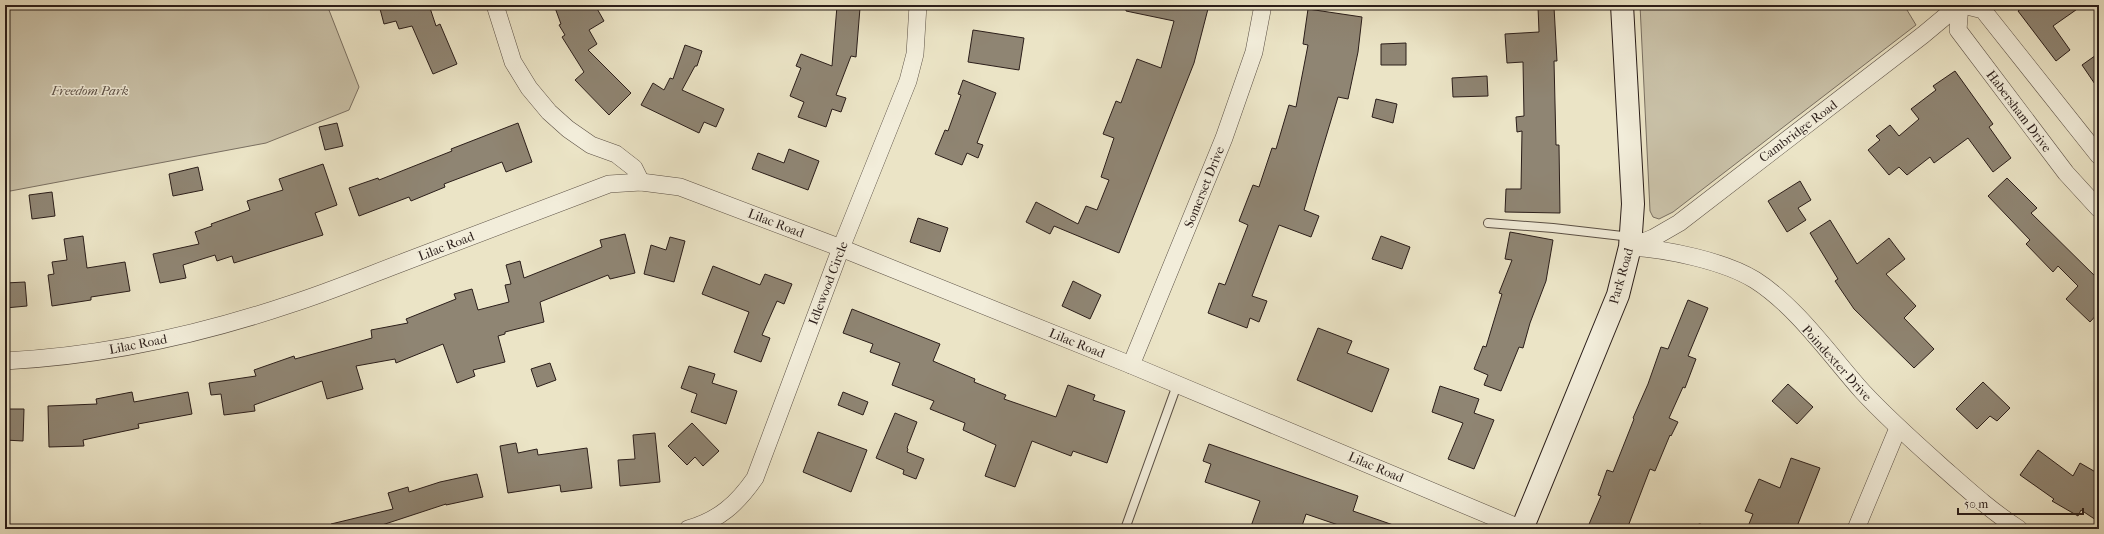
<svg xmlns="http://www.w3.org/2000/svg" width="2104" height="534" viewBox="0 0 2104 534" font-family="'IM FELL French Canon',serif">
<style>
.green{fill:#cac2a9;stroke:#7a7062}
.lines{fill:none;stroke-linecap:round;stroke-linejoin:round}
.stream{stroke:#776d5e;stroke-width:5}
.building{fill:#8f8573;stroke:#2b1e1a}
.service-casing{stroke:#5b5045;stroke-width:10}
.minor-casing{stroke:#5b5045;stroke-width:18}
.secondary-casing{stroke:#2b1e1a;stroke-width:24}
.service{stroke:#f2edda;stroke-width:8}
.minor{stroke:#f2edda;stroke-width:17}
.secondary{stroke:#f2edda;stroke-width:22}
.labels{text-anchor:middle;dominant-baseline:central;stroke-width:3;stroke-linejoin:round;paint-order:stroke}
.park-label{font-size:13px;font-style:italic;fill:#5b4f45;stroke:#f2edda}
.street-label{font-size:13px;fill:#2b1e1a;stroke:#f2edda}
</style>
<rect width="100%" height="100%" fill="#ebe4c6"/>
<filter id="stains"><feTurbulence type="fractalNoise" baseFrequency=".005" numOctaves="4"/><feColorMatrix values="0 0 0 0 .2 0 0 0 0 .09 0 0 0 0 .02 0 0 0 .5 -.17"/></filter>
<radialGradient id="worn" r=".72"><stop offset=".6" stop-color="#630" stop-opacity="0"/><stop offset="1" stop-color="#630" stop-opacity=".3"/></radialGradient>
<g class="green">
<polygon points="5,5 327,5 359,87 349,110 266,143 5,192"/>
<polygon points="1640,5 1904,5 1916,25 1673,212 1659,219 1653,217 1650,211"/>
</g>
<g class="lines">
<polyline class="stream" points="1698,529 1700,526"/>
</g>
<g class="building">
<polygon points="379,5 429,5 436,26 440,24 457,64 433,74 412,26 399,29 396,21 384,24"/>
<polygon points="554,5 595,5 604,21 589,30 597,44 588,50 631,93 609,115 575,80 584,72 562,37 565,35 559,25 561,24"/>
<polygon points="1126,5 1209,5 1194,63 1119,253 1054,226 1050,234 1026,222 1036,202 1078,224 1086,206 1097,210 1109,180 1101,177 1114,138 1103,134 1116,101 1121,103 1137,59 1161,68 1174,21 1126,11"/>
<polygon points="2026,5 2083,5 2053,26 2070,50 2056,61 2018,11"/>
<polygon points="837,6 860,8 856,57 851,56 836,95 846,98 841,112 832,109 826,127 798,117 804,102 790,96 801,68 796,66 801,54 832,66"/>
<polygon points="1538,7 1554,7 1557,61 1554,61 1556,145 1559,145 1560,213 1505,212 1506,189 1521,189 1522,131 1517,132 1516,117 1524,116 1523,62 1507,63 1505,34 1539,32"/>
<polygon points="1308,9 1362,17 1358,52 1348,99 1338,97 1304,210 1319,216 1311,237 1279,225 1252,296 1267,301 1259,322 1250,318 1247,328 1208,313 1219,283 1225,285 1248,225 1239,221 1253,185 1259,187 1272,148 1276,149 1289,105 1296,107 1308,45 1303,44"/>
<polygon points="973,30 1024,38 1019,70 968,62"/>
<polygon points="1406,43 1406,65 1381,65 1381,44"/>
<polygon points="685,45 702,51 697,66 695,66 682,90 724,109 716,127 704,122 699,133 641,105 653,83 664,90 670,78 673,79"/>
<polygon points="2099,53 2099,90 2082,65"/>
<polygon points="1955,71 1993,124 1989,127 2011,158 1993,172 1968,138 1934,163 1930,157 1907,175 1899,167 1889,175 1868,150 1880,140 1876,136 1890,125 1899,136 1919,119 1911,109 1936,90 1933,86"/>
<polygon points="1487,76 1488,96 1453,97 1452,78"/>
<polygon points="963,80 996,93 977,143 983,145 978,158 967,153 962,165 935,154 945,130 948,131 961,95 958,94"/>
<polygon points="1376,99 1397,104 1393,123 1372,117"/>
<polygon points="337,123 343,146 325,150 319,127"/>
<polygon points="518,123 532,162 506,172 502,162 444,184 445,187 411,201 409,197 359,216 349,188 378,178 379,180 452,151 451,149"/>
<polygon points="789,149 819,161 808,190 752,169 758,153 784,163"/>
<polygon points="323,164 337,205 315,213 323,235 234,263 232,256 217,261 215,255 183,265 186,278 160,283 153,254 199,244 195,232 212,226 211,224 250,210 247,201 283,190 279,179"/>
<polygon points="198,167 203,190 173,196 169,174"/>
<polygon points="2007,178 2037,208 2031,213 2099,280 2099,312 2090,322 2066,299 2078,286 2058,266 2053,272 2026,244 2030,240 1988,196"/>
<polygon points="1800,181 1811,200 1798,208 1806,220 1787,232 1768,201"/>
<polygon points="52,192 55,216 32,219 29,195"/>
<polygon points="918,218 948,228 940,252 910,242"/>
<polygon points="1830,220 1857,264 1889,238 1905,259 1886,274 1916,306 1904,318 1934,349 1914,368 1854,309 1835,281 1838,279 1810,233"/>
<polygon points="1510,232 1553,240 1546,281 1530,323 1523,348 1519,347 1501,391 1484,385 1488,375 1474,369 1483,346 1486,347 1502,294 1499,293 1512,260 1505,259"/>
<polygon points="625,234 635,273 610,279 608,275 540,302 544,322 505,332 505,334 498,336 505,362 473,370 475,376 457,383 443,344 396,363 395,359 356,366 363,389 327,399 322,381 254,405 255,411 224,415 221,394 211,395 209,383 256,376 254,370 294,356 295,359 372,338 371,330 408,323 406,319 456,299 454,294 472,289 478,310 509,302 505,285 511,284 506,265 520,261 524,278 602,247 600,240"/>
<polygon points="83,236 87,268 125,262 130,291 91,297 91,300 52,306 48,275 54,274 52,262 67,260 64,239"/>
<polygon points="1381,236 1410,247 1402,269 1372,259"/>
<polygon points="670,237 685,241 674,282 644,274 651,245 666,250"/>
<polygon points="713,266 760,285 765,274 792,284 784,304 777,301 762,335 770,338 761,362 734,352 749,312 702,294"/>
<polygon points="1073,281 1101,295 1090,319 1062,306"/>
<polygon points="25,282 27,306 5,308 5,283"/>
<polygon points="1688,300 1708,308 1688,356 1696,359 1685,388 1683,387 1669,418 1678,422 1671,436 1670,435 1655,471 1650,469 1627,529 1587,529 1601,496 1598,495 1607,470 1613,472 1634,419 1633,418 1648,384 1661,347 1668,349"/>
<polygon points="852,309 940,344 933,361 975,379 974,382 1006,395 1004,399 1056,417 1068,385 1095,395 1093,400 1125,411 1107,463 1073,451 1071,456 1032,441 1015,487 985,476 996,445 963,430 965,423 930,409 934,401 892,385 900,363 870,352 873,344 843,333"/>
<polygon points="1318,328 1352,341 1347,353 1389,369 1372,412 1297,380"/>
<polygon points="550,363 556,380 537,387 531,369"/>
<polygon points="689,366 715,374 712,383 737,391 726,424 691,412 697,394 681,388"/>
<polygon points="1983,382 2010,408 1997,421 1990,416 1977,429 1956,409"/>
<polygon points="1788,384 1813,407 1797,424 1772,401"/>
<polygon points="1440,386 1479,399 1474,413 1494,420 1474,469 1448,459 1463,423 1432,412"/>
<polygon points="132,392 134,402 188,392 192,414 138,424 139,428 83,440 84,446 49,447 48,406 97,404 96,399"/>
<polygon points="843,392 868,402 863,415 838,405"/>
<polygon points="5,409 24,409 23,441 5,440"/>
<polygon points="895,413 917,422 907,448 908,449 907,452 924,459 916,479 903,474 904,470 876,458"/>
<polygon points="692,423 719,451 703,466 695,457 687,465 668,446"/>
<polygon points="818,432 867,450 851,492 803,472"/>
<polygon points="655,433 660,482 620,486 618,460 635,459 633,435"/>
<polygon points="516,443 518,453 537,449 538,455 587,448 592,488 561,492 560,485 508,493 500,446"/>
<polygon points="1209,444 1358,496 1353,511 1399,527 1399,529 1350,529 1306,514 1301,529 1250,529 1260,501 1205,482 1211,464 1203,461"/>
<polygon points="2038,450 2073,476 2080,463 2099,474 2099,522 2081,510 2078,516 2052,501 2054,499 2020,475"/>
<polygon points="1791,458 1820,468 1796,529 1747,529 1753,514 1745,511 1759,479 1780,488"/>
<polygon points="477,474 483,497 446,505 446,504 379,526 380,529 332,529 331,524 393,509 388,493 408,487 409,492 440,482"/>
</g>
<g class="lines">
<defs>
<g id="service">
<polyline points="1488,223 1553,228 1631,237"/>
<polyline points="1125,529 1177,385"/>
</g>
<g id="minor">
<polyline points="495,5 513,62 529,88 549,112 568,129 591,145 616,154 634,168 641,182"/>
<polyline points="1960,5 1958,30 2066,173 2099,209"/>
<polyline points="1963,5 1983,10 2099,156"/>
<polyline points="1633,246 1653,238 1679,223 1923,35 1959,5"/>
<path d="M1630,247C1667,249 1724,261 1755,280C1796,306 1830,355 1862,391C1887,418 1914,442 1941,466C1966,488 1991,511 2019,529"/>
<path d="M5,361C102,356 199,335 291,304C329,292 367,276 404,262C473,236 541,210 609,184L641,182L680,187L841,248L1131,365L1522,529"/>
<polyline points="1131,365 1224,138 1254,52 1263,5"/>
<path d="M688,529C719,520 737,504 755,478L841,248L908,81L915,54L918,5"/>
<polyline points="1856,529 1898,428"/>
</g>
<polyline id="secondary" points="1522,529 1618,295 1630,247 1633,204 1622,5"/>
</defs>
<use href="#service" class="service-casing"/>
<use href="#minor" class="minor-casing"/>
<use href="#secondary" class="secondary-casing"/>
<use href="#service" class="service"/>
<use href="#minor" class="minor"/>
<use href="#secondary" class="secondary"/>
</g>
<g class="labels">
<g class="park-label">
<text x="90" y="90">Freedom Park</text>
</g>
<g class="street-label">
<text transform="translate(2019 111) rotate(53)">Habersham Drive</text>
<text transform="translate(1798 131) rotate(-37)">Cambridge Road</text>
<text transform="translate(1204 187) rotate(-68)">Somerset Drive</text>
<text transform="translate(776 223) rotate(21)">Lilac Road</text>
<text transform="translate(446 246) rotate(-21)">Lilac Road</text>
<text transform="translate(1621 276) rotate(-74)">Park Road</text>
<text transform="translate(828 283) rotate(-69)">Idlewood Circle</text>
<text transform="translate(1077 343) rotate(22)">Lilac Road</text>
<text transform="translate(138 344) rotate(-11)">Lilac Road</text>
<text transform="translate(1837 363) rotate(48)">Poindexter Drive</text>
<text transform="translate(1376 467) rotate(23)">Lilac Road</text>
</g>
</g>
<rect width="2104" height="534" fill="none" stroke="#ebe4c6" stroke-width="20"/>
<rect x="6" y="6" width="2092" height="522" fill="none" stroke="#2b1e1a" stroke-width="2"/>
<rect x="10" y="10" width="2084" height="514" fill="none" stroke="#2b1e1a"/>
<path d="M1958 508v6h125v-6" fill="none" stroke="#2b1e1a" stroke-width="2"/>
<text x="1964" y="508" font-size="12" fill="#2b1e1a" stroke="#f2edda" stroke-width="3" paint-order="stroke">50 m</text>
<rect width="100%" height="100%" filter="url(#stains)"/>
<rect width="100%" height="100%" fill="url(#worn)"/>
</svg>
